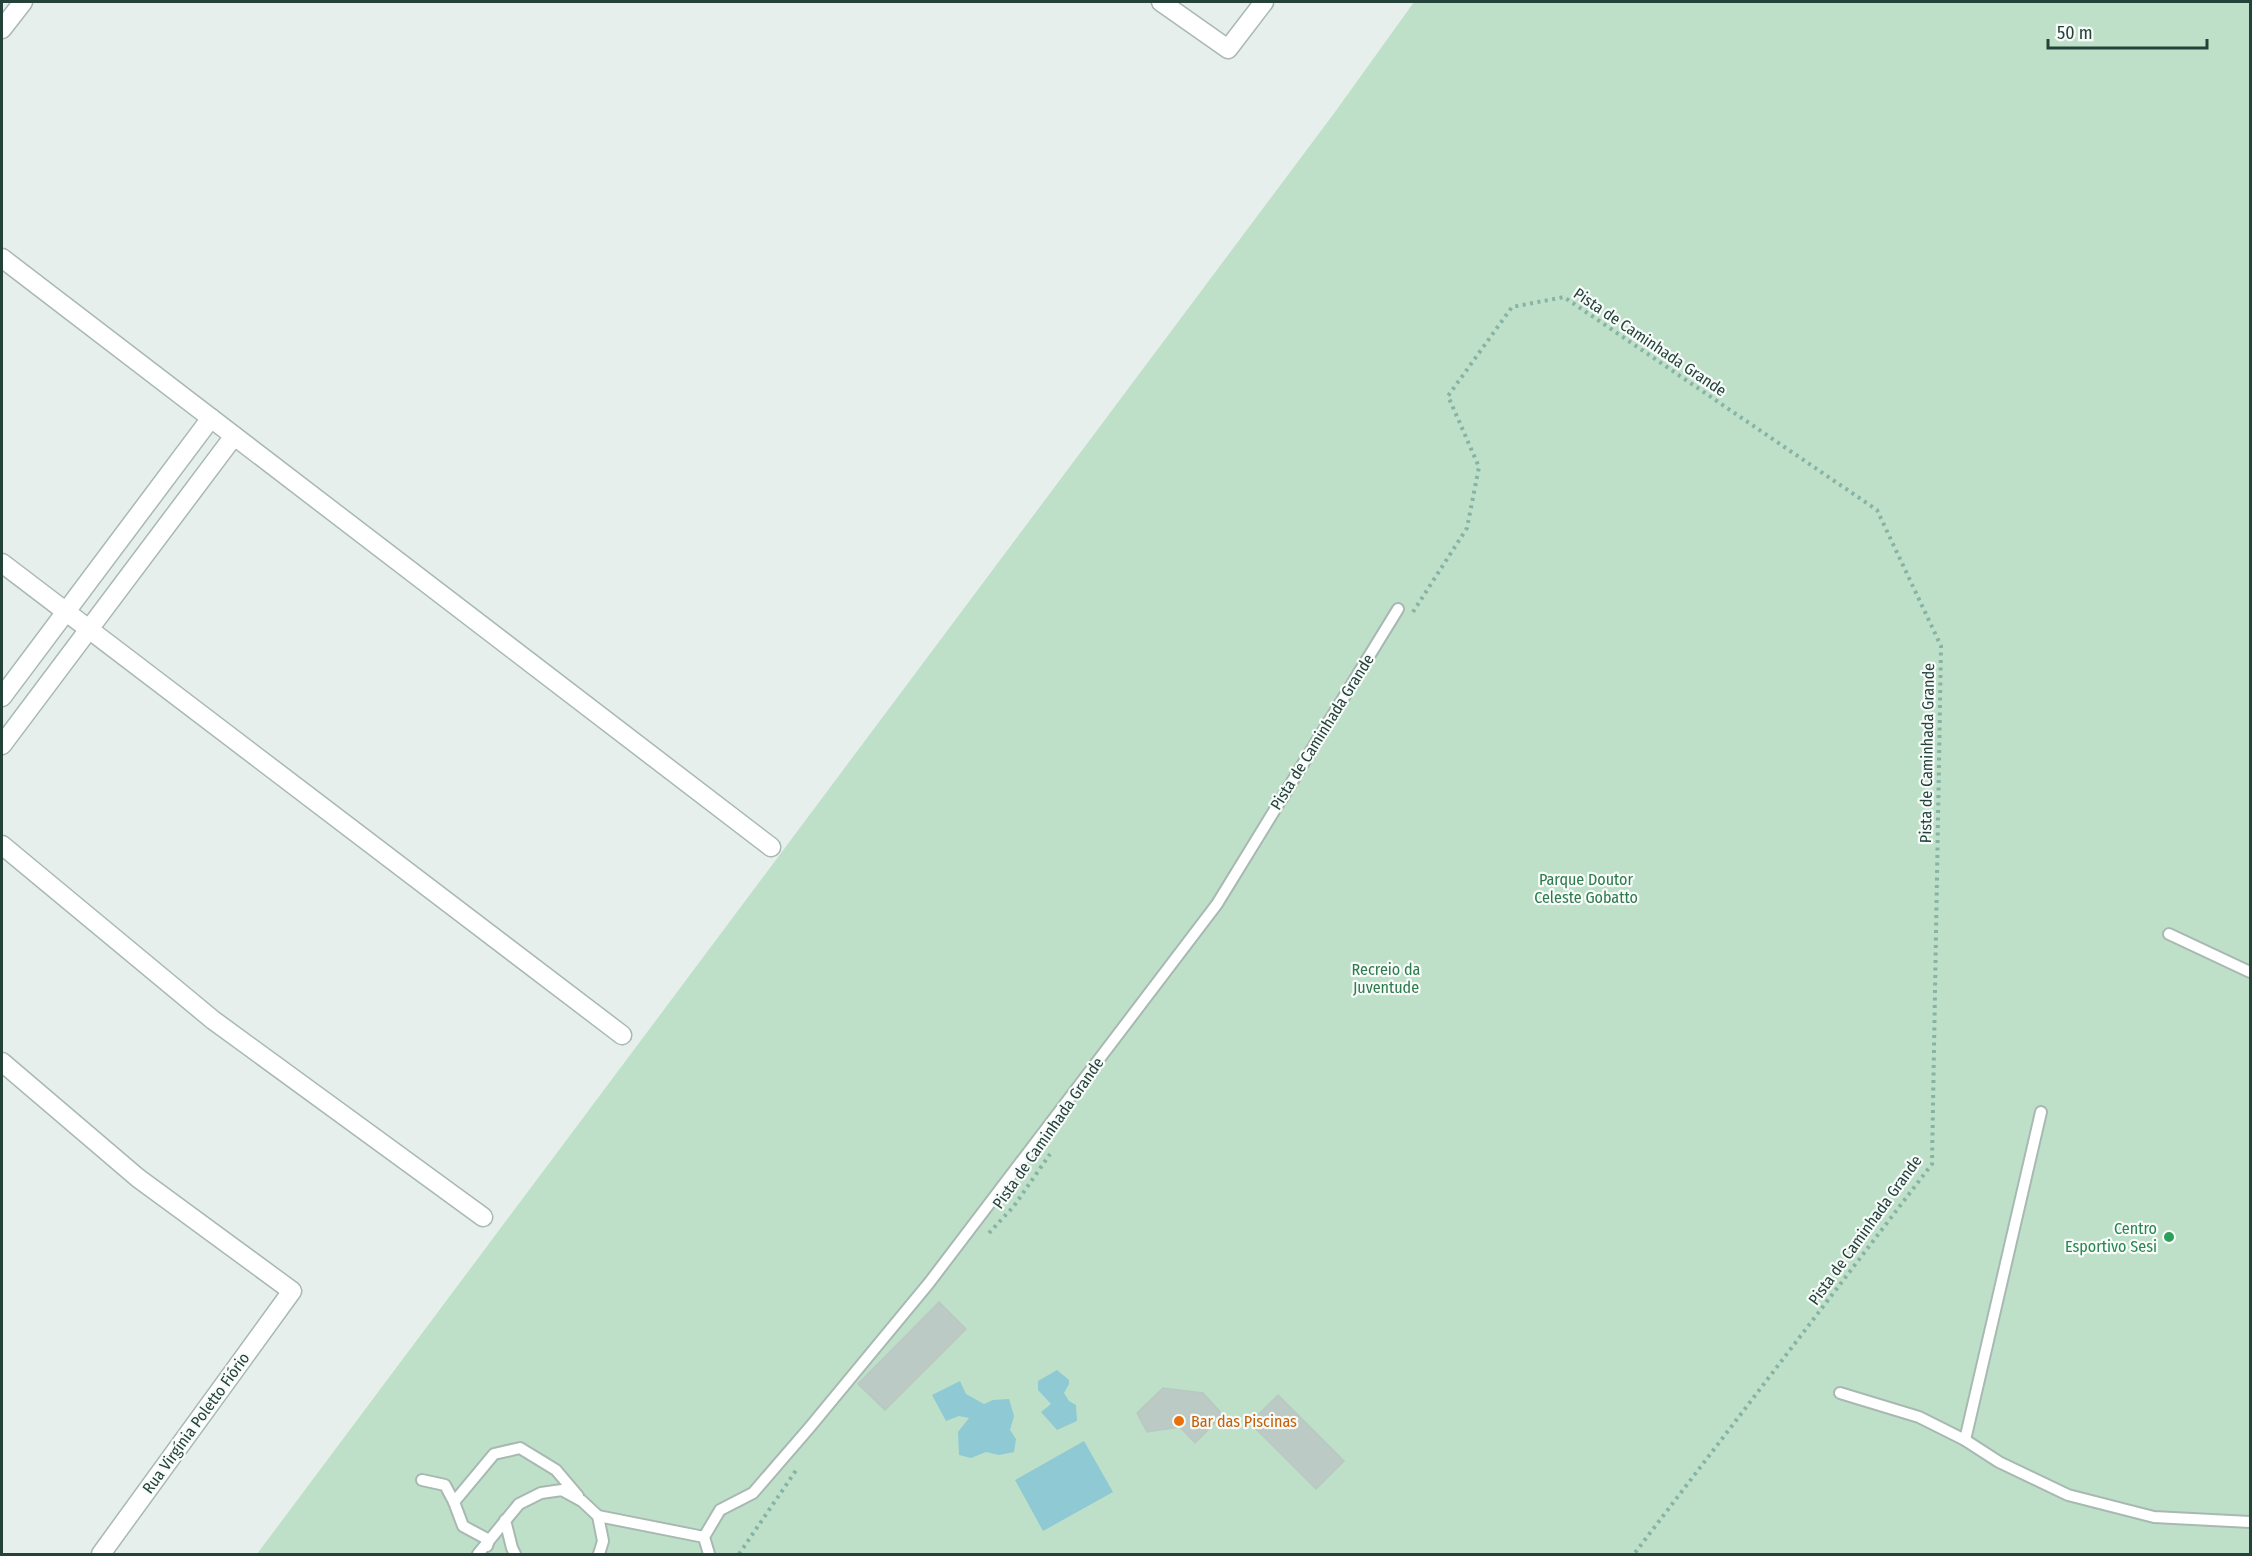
<svg xmlns="http://www.w3.org/2000/svg" width="2252" height="1556" viewBox="0 0 2252 1556" font-family="'Fira Sans Condensed',sans-serif">
<style>
.green{fill:#bfe0c8}
.water{fill:#8ec9d4}
.building{fill:#bbcac4;stroke:#b8c9c2;stroke-width:1.5}
.lines{fill:none;stroke-linecap:round;stroke-linejoin:round}
.service-casing{stroke:#a8b8b2;stroke-width:14}
.minor-casing{stroke:#a8b8b2;stroke-width:21}
.path{stroke:#86b3a5;stroke-width:4;stroke-dasharray:3 4.5;stroke-linecap:butt}
.service{stroke:#fff;stroke-width:10}
.minor{stroke:#fff;stroke-width:18}
.leisure-dot{fill:#2e9e5b;stroke:#f7fbf9;stroke-width:2}
.food-dot{fill:#e8710a;stroke:#f7fbf9;stroke-width:2}
.labels{text-anchor:middle;dominant-baseline:central;stroke-width:4.5;stroke-linejoin:round;paint-order:stroke}
.street-label{font-size:16px;fill:#24423a;stroke:#f7fbf9}
.park-label{font-size:16px;fill:#2d7a4b;stroke:#f7fbf9}
.leisure-label{font-size:16px;fill:#27864d;stroke:#f7fbf9;text-anchor:end}
.food-label{font-size:16px;fill:#c56008;stroke:#f7fbf9;text-anchor:start}
</style>
<rect width="100%" height="100%" fill="#e6efeb"/>
<polygon class="green" points="1414,2 2250,2 2250,1554 257,1554 1335,112"/>
<g class="water">
<polygon points="1057,1370 1069,1380 1069,1384 1064,1393 1069,1401 1076,1405 1077,1421 1057,1430 1041,1412 1051,1404 1038,1390 1038,1381"/>
<polygon points="960,1381 966,1394 984,1404 993,1400 1009,1399 1014,1416 1010,1430 1016,1439 1014,1452 999,1455 986,1452 971,1458 959,1455 958,1432 969,1418 959,1416 946,1421 932,1395"/>
<polygon points="1084,1441 1113,1492 1043,1531 1015,1480"/>
</g>
<g class="building">
<polygon points="939,1302 966,1329 885,1410 858,1384"/>
<polygon points="1163,1388 1203,1393 1223,1415 1195,1443 1180,1427 1147,1432 1137,1413"/>
<polygon points="1278,1395 1344,1461 1316,1489 1250,1423"/>
</g>
<g class="lines">
<defs>
<g id="service">
<polyline points="2169,934 2250,972"/>
<polyline points="1840,1393 1919,1417 1965,1440 1999,1462 2068,1495 2154,1517 2250,1522"/>
<polyline points="1965,1440 2041,1112"/>
<polyline points="422,1480 445,1485 454,1502 463,1526 489,1540 487,1546"/>
<polyline points="454,1502 494,1454 520,1448 556,1470 578,1496"/>
<polyline points="598,1516 704,1537"/>
<polyline points="505,1520 512,1548 515,1554"/>
<polyline points="478,1554 519,1504 541,1493 562,1490 582,1501 598,1516 603,1541 599,1554"/>
<polyline points="709,1554 704,1537 720,1510 753,1493 810,1427 929,1283 1217,904 1398,609"/>
</g>
<g id="minor">
<polyline points="1161,2 1228,49 1264,2"/>
<polyline points="2,29 23,2"/>
<polyline points="2,258 771,847"/>
<polyline points="2,563 622,1035"/>
<polyline points="2,697 211,418"/>
<polyline points="2,745 234,436"/>
<polyline points="2,845 213,1020 483,1217"/>
<polyline points="2,1062 138,1178 292,1291 101,1554"/>
</g>
</defs>
<use href="#service" class="service-casing"/>
<use href="#minor" class="minor-casing"/>
<g class="path">
<polyline points="1413,612 1467,528 1479,467 1448,396 1512,307 1564,297 1877,510 1941,646 1932,1164 1634,1554"/>
<polyline points="989,1233 1014,1206 1050,1154"/>
<polyline points="739,1554 797,1469"/>
</g>
<use href="#service" class="service"/>
<use href="#minor" class="minor"/>
</g>
<circle class="leisure-dot" cx="2169" cy="1237" r="6"/>
<circle class="food-dot" cx="1179" cy="1421" r="6"/>
<g class="labels">
<g class="street-label">
<text transform="translate(1650 342) rotate(34)">Pista de Caminhada Grande</text>
<text transform="translate(1322 732) rotate(-58)">Pista de Caminhada Grande</text>
<text transform="translate(1927 753) rotate(-89)">Pista de Caminhada Grande</text>
<text transform="translate(1048 1133) rotate(-55)">Pista de Caminhada Grande</text>
<text transform="translate(1865 1230) rotate(-54)">Pista de Caminhada Grande</text>
<text transform="translate(196 1423) rotate(-54)">Rua Virgínia Poletto Fiório</text>
</g>
<g class="park-label">
<text x="1586" y="879">Parque Doutor<tspan x="1586" dy="18">Celeste Gobatto</tspan></text>
<text x="1386" y="969">Recreio da<tspan x="1386" dy="18">Juventude</tspan></text>
</g>
<g class="leisure-label">
<text x="2157" y="1228">Centro<tspan x="2157" dy="18">Esportivo Sesi</tspan></text>
</g>
<g class="food-label">
<text x="1191" y="1421">Bar das Piscinas</text>
</g>
</g>
<rect width="2252" height="1556" fill="none" stroke="#24423a" stroke-width="6"/>
<path d="M2048 39v9h159v-9" fill="none" stroke="#24423a" stroke-width="3"/>
<text x="2057" y="39" font-size="18" fill="#24423a" stroke="#f7fbf9" stroke-width="4.5" paint-order="stroke">50 m</text>
</svg>
